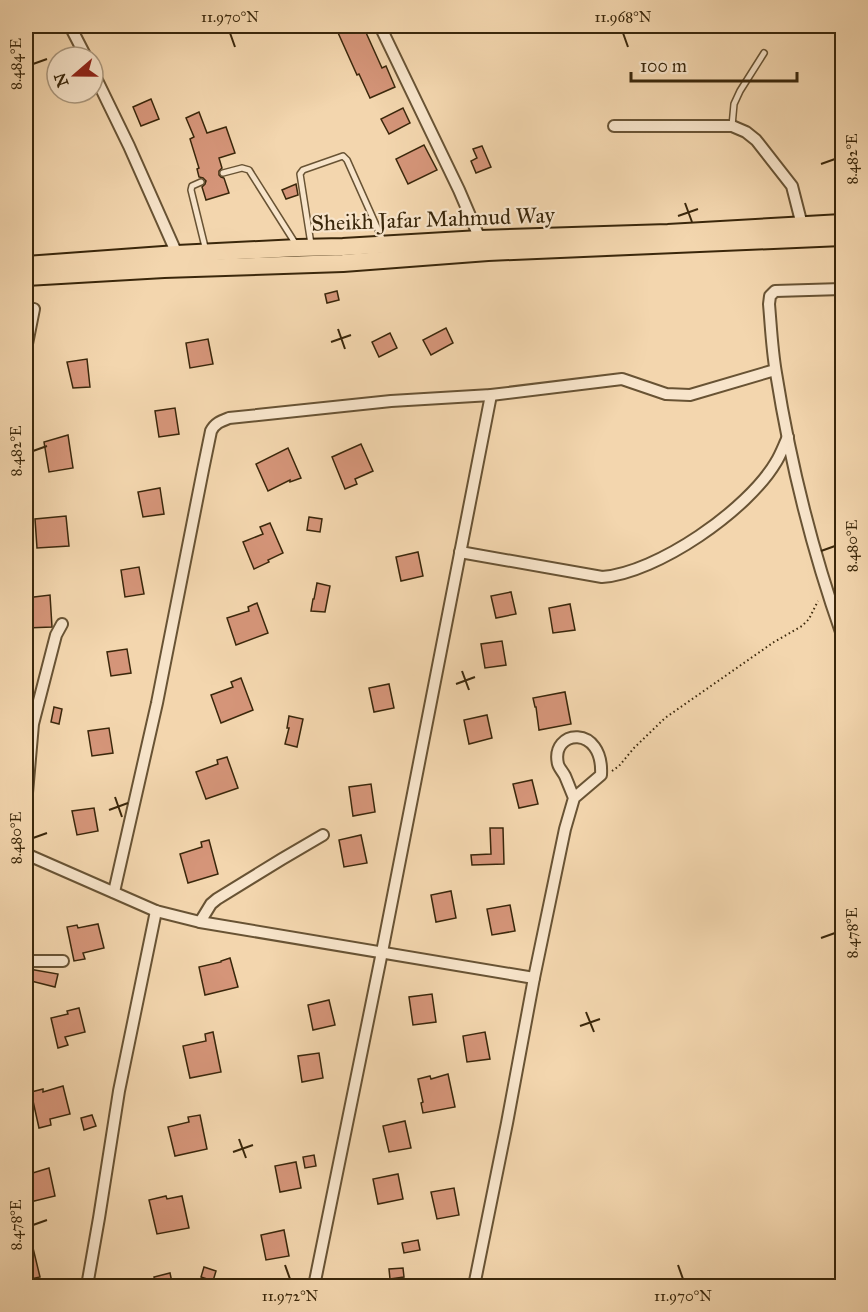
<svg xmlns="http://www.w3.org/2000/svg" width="868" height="1312" viewBox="0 0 868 1312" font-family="'IM FELL Great Primer',serif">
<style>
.building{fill:#d59579;stroke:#3a270b;stroke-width:1.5}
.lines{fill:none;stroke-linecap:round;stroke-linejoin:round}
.lane-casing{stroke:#685334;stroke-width:8}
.street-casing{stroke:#685334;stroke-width:14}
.primary-casing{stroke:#3a270b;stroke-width:20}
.path{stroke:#3a270b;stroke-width:2;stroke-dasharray:1.5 3;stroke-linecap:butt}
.lane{stroke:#f7e4ca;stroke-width:5}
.street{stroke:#f7e4ca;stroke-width:10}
.primary{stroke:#f3d6ae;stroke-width:16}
.ticks{fill:none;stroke:#3a270b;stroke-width:2}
.labels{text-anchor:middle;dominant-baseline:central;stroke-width:4.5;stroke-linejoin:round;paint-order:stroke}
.street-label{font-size:22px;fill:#3a270b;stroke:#f7e4ca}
.neatline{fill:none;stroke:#3a270b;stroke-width:2}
.ticks-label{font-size:15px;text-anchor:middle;fill:#3a270b}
</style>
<rect width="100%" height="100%" fill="#f3d6ae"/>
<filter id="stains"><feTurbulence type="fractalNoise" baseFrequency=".00333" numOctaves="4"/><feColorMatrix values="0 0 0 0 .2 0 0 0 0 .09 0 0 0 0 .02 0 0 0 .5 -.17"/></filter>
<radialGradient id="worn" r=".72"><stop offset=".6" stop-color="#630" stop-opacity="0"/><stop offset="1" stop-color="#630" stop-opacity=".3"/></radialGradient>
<g class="building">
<polygon points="335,26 363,26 382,68 386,66 395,87 370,98 359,74 357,75"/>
<polygon points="151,99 159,119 141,126 133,107"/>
<polygon points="403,108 410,123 389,134 381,119"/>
<polygon points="199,112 207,133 226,127 235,153 219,158 222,168 219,171 219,175 221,177 224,178 229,193 206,200 202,187 205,184 206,181 203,178 199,177 197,169 199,168 190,139 194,137 186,118"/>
<polygon points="424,145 437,170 408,184 396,159"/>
<polygon points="482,146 491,167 476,173 471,161 477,158 473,149"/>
<polygon points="296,184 298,195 286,199 282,190"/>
<polygon points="337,291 339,300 327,303 325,294"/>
<polygon points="446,328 453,343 431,355 423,340"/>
<polygon points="390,333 397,348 379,357 372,342"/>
<polygon points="208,339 213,364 190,368 186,343"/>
<polygon points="87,359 90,387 73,388 67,362"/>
<polygon points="175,408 179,434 159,437 155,411"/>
<polygon points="68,435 73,468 49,472 44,442"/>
<polygon points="361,444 373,471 355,479 357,484 345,489 332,457"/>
<polygon points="288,448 301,478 290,482 290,480 268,491 256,464"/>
<polygon points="160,488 164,514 143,517 138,492"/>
<polygon points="66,516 69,546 37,548 35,519"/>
<polygon points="309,517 322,519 320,532 307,530"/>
<polygon points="270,523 283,553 268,560 269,562 254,569 243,542 263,534 260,527"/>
<polygon points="418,552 423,576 401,581 396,557"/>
<polygon points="139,567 144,594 125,597 121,570"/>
<polygon points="317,583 330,586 325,612 311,611 313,599 314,599"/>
<polygon points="511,592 516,614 496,618 491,596"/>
<polygon points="50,595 52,627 26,628 26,598"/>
<polygon points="257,603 268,633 236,645 227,618 249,611 248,607"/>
<polygon points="570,604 575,630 553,633 549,608"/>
<polygon points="502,641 506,665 485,668 481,644"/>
<polygon points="127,649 131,673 111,676 107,652"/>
<polygon points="241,678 253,710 221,723 211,695 233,687 231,682"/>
<polygon points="389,684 394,708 374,712 369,688"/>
<polygon points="565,692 571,724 539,730 536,707 535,707 533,698"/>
<polygon points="54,707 62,709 59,724 51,722"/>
<polygon points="487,715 492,738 469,744 464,720"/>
<polygon points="289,716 303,719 297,747 285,744 289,728 287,728"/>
<polygon points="109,728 113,753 92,756 88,731"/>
<polygon points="227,757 238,788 206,799 196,772 218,764 217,760"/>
<polygon points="532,780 538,804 519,808 513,784"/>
<polygon points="371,784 375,812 353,816 349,787"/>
<polygon points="94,808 98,831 77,835 72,811"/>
<polygon points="490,828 503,828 504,864 472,865 471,855 491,854"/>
<polygon points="361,835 367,863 344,867 339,840"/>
<polygon points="209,840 218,874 188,883 180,854 202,847 201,842"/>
<polygon points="451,891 456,918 436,922 431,895"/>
<polygon points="510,905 515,931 492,935 487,909"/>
<polygon points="98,924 104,948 83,953 85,959 74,961 67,927 77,925 78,928"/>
<polygon points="230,958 238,987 205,995 199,967 221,962 221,961"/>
<polygon points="29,969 58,974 55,987 27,980"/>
<polygon points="432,994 436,1022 413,1025 409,997"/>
<polygon points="329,1000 335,1025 313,1030 308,1005"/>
<polygon points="79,1008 85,1032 65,1037 68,1045 58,1048 51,1018 68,1014 67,1011"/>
<polygon points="213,1032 221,1072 190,1078 183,1046 206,1041 205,1034"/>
<polygon points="485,1032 490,1059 467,1062 463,1036"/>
<polygon points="319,1053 323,1078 302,1082 298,1056"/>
<polygon points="448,1074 455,1107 423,1113 421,1103 423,1102 418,1079 430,1076 431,1079"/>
<polygon points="63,1086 70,1114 50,1119 51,1125 39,1128 31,1092 43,1089 43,1092"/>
<polygon points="92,1115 96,1126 84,1130 81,1118"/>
<polygon points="200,1115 207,1149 175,1156 168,1127 189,1122 188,1117"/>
<polygon points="405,1121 411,1148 389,1152 383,1126"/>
<polygon points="314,1155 316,1166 305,1168 303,1157"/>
<polygon points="296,1162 301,1188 280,1192 275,1166"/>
<polygon points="49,1168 55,1196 26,1203 26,1175"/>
<polygon points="398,1174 403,1199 378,1204 373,1179"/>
<polygon points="454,1188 459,1215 437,1219 431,1192"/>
<polygon points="166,1196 167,1199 182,1196 189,1228 157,1234 149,1200"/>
<polygon points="284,1230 289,1256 266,1260 261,1235"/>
<polygon points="418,1240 420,1250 404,1253 402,1243"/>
<polygon points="33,1248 40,1277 26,1280 26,1250"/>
<polygon points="204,1267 216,1271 213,1281 201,1277"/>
<polygon points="403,1268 404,1277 390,1279 389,1269"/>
<polygon points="170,1273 173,1287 157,1287 154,1277"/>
</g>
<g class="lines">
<defs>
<g id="lane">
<polyline points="732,126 734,104 740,91 764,53"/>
<polyline points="223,173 242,168 249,170 297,246"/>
<polyline points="201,182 192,186 191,190 206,251"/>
<polyline points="311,244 300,174 303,170 343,156 347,160 384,243"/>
</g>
<g id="street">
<polyline points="70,26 86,57"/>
<polyline points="380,26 459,190 480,239"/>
<polyline points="93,72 129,146 177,254"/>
<polyline points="614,126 732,126 746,132 756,140 792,186 802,225"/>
<path d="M842,289L775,291L770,296L769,304C771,327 772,350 776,373C790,461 812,550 842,635"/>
<polyline points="26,349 34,309"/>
<path d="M460,552L602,577C657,573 748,510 776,462C781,454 784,445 788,437"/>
<polyline points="26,796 27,793 33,724 56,635 62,624"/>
<polyline points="26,854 156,911 200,922 534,978"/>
<path d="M114,892L157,703L203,470L211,431C215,423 221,421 229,418L391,401L491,395L622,379L666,394L690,395L775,370"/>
<polyline points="200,922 211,904 217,899 282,859 323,835"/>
<polyline points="26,961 63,961"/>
<polyline points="87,1286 99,1218 119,1091 156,911"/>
<polyline points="314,1286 382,952 491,395"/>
<path d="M474,1286L507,1123L534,978L565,829L574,798L601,775C604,724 550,729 558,764C559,768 563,772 565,776C568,783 571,791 574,798"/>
</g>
<g id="primary">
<polyline points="26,265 177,254 298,248 343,247 480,239 668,233 842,223"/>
<polyline points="26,277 164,269 343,263 488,252 842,237"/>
</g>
</defs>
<use href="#lane" class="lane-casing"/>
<use href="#street" class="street-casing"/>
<use href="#primary" class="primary-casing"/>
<polyline class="path" points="612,771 619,766 634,748 665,718 774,642 802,626 809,619 818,601"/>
<use href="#lane" class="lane"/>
<use href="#street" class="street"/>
<use href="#primary" class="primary"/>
</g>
<path class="ticks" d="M230,33L235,47M623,33L628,47M33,64L47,59M821,164L835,159M685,203L692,222M678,216L698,209M338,329L345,349M331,342L351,335M33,451L47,446M821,551L835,546M462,671L469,690M456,684L475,677M115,797L122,817M109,810L128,803M33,838L47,833M821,938L835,933M586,1012L594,1032M580,1026L600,1019M239,1139L246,1158M233,1152L253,1145M33,1225L47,1220M285,1265L290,1279M678,1265L683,1279"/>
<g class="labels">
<g class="street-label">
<text transform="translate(433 219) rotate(-2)">Sheikh Jafar Mahmud Way</text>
</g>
</g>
<rect width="868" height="1312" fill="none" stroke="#f3d6ae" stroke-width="66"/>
<g transform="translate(75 75) rotate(250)"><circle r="28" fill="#f7e4ca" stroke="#ab987e" stroke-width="1.5"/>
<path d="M0-4.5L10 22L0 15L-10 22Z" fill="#8f2418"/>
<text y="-9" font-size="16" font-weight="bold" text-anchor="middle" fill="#3a270b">N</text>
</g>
<path d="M631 72v9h166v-9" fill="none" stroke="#3a270b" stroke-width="3"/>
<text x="640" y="72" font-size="18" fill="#3a270b" stroke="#f7e4ca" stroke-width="4.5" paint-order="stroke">100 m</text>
<rect x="33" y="33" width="802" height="1246" class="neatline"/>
<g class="ticks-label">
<text x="230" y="22">11.970°N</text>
<text x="623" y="22">11.968°N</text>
<text transform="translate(16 64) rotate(-90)" y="5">8.484°E</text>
<text transform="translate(852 159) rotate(-90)" y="5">8.482°E</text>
<text transform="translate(16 451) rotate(-90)" y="5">8.482°E</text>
<text transform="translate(852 546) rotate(-90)" y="5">8.480°E</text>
<text transform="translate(16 838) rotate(-90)" y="5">8.480°E</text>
<text transform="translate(852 933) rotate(-90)" y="5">8.478°E</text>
<text transform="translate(16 1225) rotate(-90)" y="5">8.478°E</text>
<text x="290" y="1301">11.972°N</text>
<text x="683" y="1301">11.970°N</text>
</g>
<rect width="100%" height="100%" filter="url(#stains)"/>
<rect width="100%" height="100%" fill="url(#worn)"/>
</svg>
